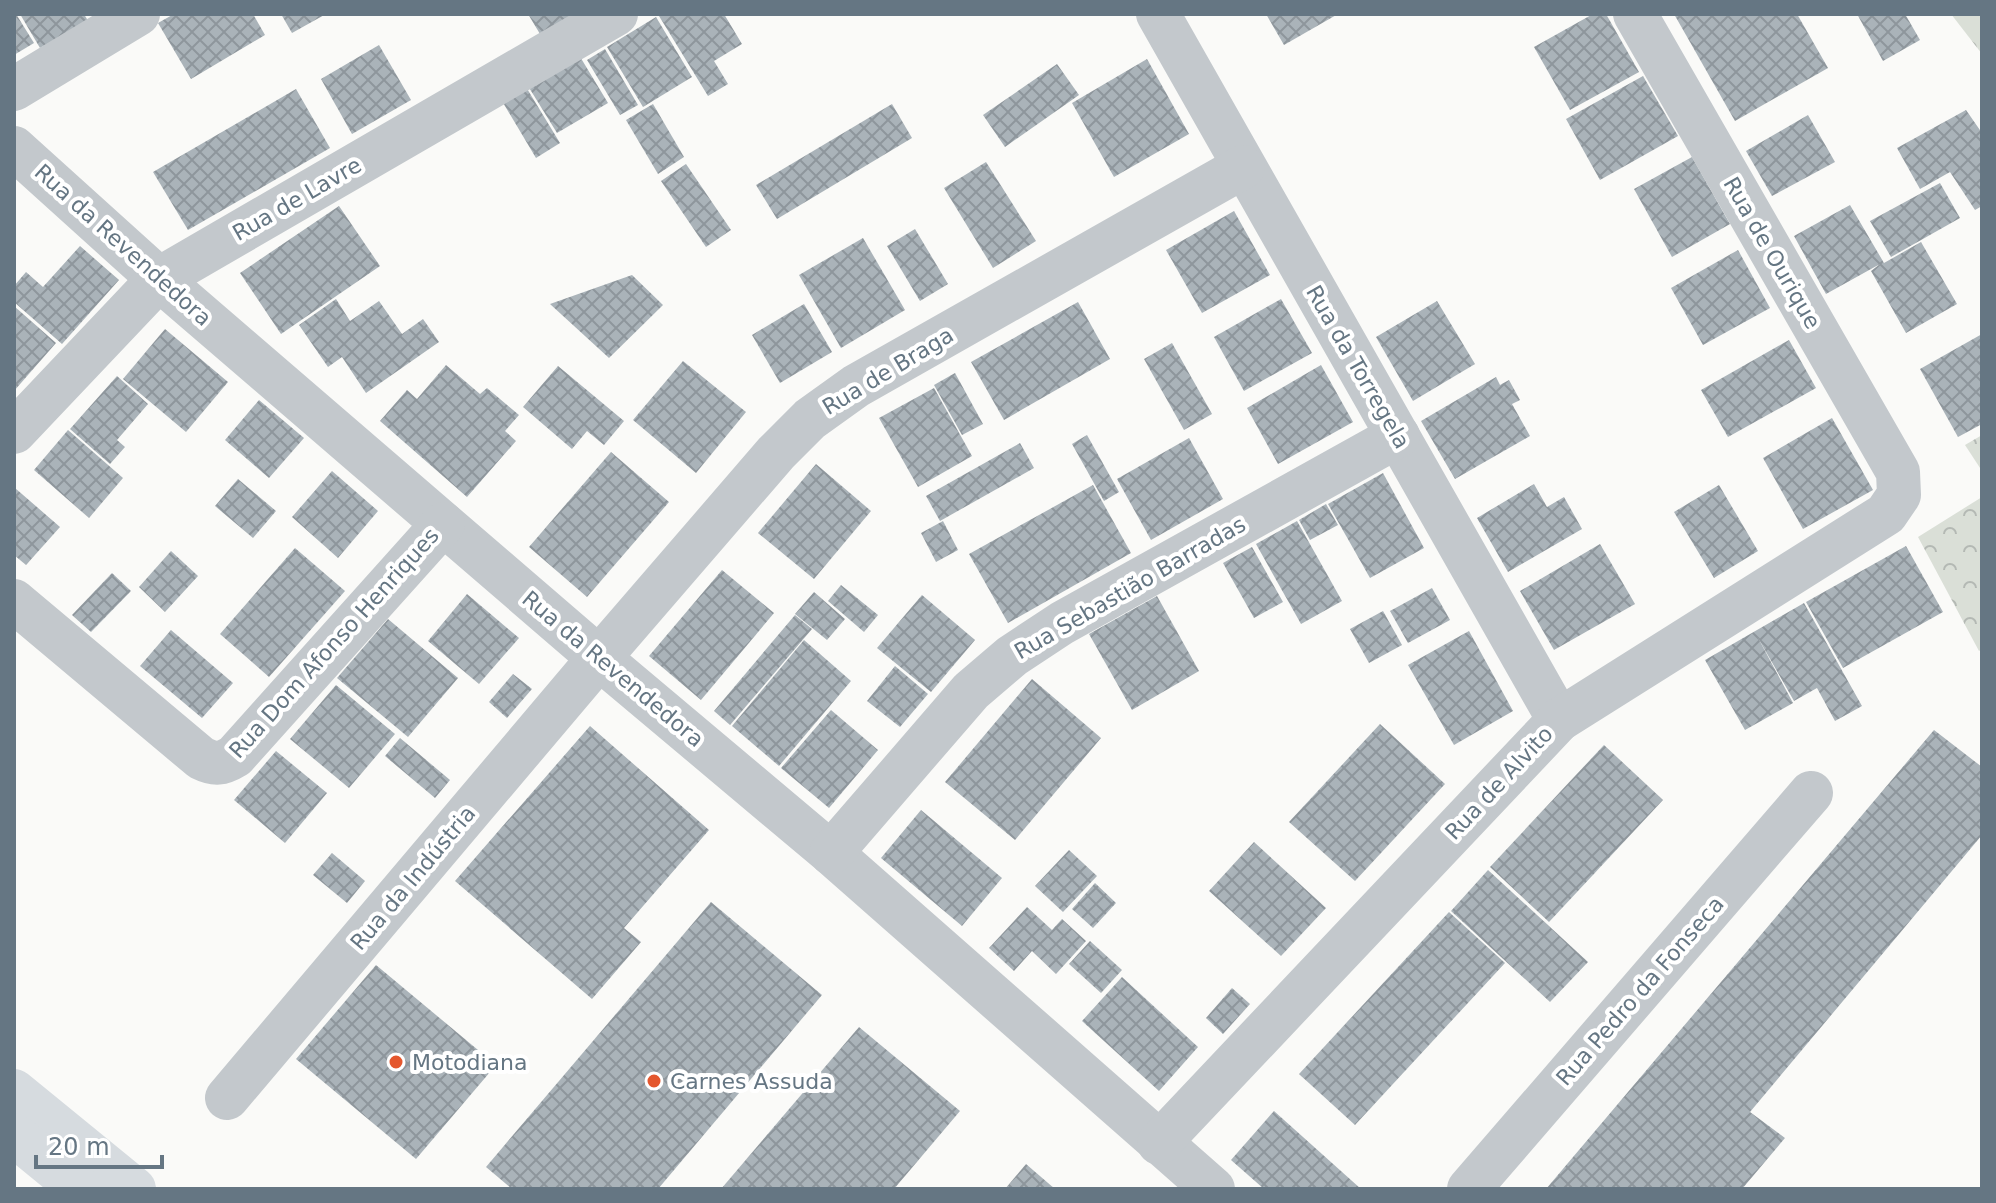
<svg xmlns="http://www.w3.org/2000/svg" width="1996" height="1203" viewBox="0 0 1996 1203" font-family="'DejaVu Sans',sans-serif">
<style>
.forest{fill:url(#forest-crowns)}
.building{fill:url(#building-cross-hatch)}
.lines{fill:none;stroke-linecap:round;stroke-linejoin:round}
.minor{stroke:#c3c8cc;stroke-width:44}
.primary{stroke:#d6dbdf;stroke-width:44}
.poi-dot{fill:#e4572e;stroke:#fff;stroke-width:3}
.labels{text-anchor:middle;dominant-baseline:central;stroke-width:8;stroke-linejoin:round;paint-order:stroke}
.street-label{font-size:22px;fill:#657683;stroke:#fff}
.poi-label{font-size:22px;fill:#657683;stroke:#fff;text-anchor:start}
</style>
<defs>
<pattern id="forest-crowns" width="20" height="18" patternUnits="userSpaceOnUse" patternTransform="scale(2)"><rect width="20" height="18" fill="#dadfd7"/><path d="M2 6a3 3 0 1 1 6 0M12 15a3 3 0 1 1 6 0" fill="none" stroke="#b4b9b4"/></pattern>
<pattern id="building-cross-hatch" width="8" height="8" patternUnits="userSpaceOnUse" patternTransform="scale(2)"><rect width="8" height="8" fill="#aab3b9"/><path d="M0 0l8 8M0 8l8-8" fill="none" stroke="#8e969c"/></pattern>
</defs>
<rect width="100%" height="100%" fill="#fafaf8"/>
<g class="forest">
<polygon points="1951,14 1982,14 1982,54"/>
<polygon points="1982,435 1982,471 1965,445"/>
<polygon points="1982,497 1982,649 1979,651 1918,537"/>
</g>
<g class="building">
<polygon points="14,14 16,14 34,43 14,55"/>
<polygon points="20,14 84,14 88,21 40,48"/>
<polygon points="174,14 253,14 265,35 191,79 158,23"/>
<polygon points="281,14 326,14 292,33"/>
<polygon points="528,14 574,14 540,34"/>
<polygon points="663,14 724,14 742,44 714,61 728,84 708,96 659,16"/>
<polygon points="1266,14 1338,14 1284,45"/>
<polygon points="1593,14 1606,14 1639,72 1570,110 1534,47"/>
<polygon points="1674,14 1797,14 1828,68 1735,121"/>
<polygon points="1857,14 1905,14 1920,40 1883,61"/>
<polygon points="656,17 692,77 643,107 607,47"/>
<polygon points="379,45 411,100 352,134 321,79"/>
<polygon points="605,49 638,105 620,115 587,60"/>
<polygon points="579,55 608,103 557,133 528,86"/>
<polygon points="1147,59 1189,134 1114,177 1072,103"/>
<polygon points="1057,64 1079,95 1005,147 983,115"/>
<polygon points="1643,76 1678,136 1600,180 1566,119"/>
<polygon points="526,87 560,143 536,158 502,101"/>
<polygon points="296,89 330,148 188,230 153,172"/>
<polygon points="653,104 684,157 658,174 626,120"/>
<polygon points="892,104 912,138 777,219 756,185"/>
<polygon points="1966,110 1982,133 1982,206 1975,210 1950,172 1920,189 1897,148"/>
<polygon points="1808,115 1835,162 1772,196 1746,151"/>
<polygon points="1692,157 1730,224 1672,257 1634,189"/>
<polygon points="986,162 1036,241 993,268 944,188"/>
<polygon points="686,164 731,230 706,247 661,181"/>
<polygon points="1940,183 1960,218 1891,257 1870,221"/>
<polygon points="1850,205 1884,263 1921,242 1957,304 1906,333 1871,271 1880,264 1826,294 1794,236"/>
<polygon points="339,206 380,266 281,334 240,273"/>
<polygon points="1234,211 1270,275 1202,313 1166,250"/>
<polygon points="915,229 948,284 920,301 887,246"/>
<polygon points="863,238 905,310 841,348 799,275"/>
<polygon points="80,246 119,280 62,344 14,302 14,286 26,272 43,287"/>
<polygon points="1738,250 1770,308 1703,345 1671,288"/>
<polygon points="632,275 663,305 609,358 550,304"/>
<polygon points="336,299 350,321 379,301 402,334 423,319 439,342 366,393 342,357 328,367 299,325"/>
<polygon points="1281,299 1312,353 1244,391 1214,337"/>
<polygon points="1437,301 1475,364 1413,401 1376,337"/>
<polygon points="1078,302 1110,359 1004,420 971,362"/>
<polygon points="804,304 832,352 780,383 752,335"/>
<polygon points="14,306 56,343 14,391"/>
<polygon points="165,329 228,382 186,432 123,379"/>
<polygon points="1982,334 1982,424 1958,437 1920,369"/>
<polygon points="1789,340 1816,388 1728,437 1701,390"/>
<polygon points="1172,343 1212,414 1184,430 1144,359"/>
<polygon points="683,361 746,412 696,473 633,420"/>
<polygon points="446,365 480,394 487,388 519,415 505,431 516,441 467,497 380,421 407,390 417,399"/>
<polygon points="1321,365 1353,422 1278,464 1247,408"/>
<polygon points="558,366 624,421 604,445 587,431 572,449 523,407"/>
<polygon points="955,373 983,424 962,435 934,385"/>
<polygon points="117,376 148,404 117,440 125,447 110,464 70,429"/>
<polygon points="1496,377 1500,385 1509,380 1520,400 1512,404 1530,436 1455,479 1421,421"/>
<polygon points="934,388 972,456 918,487 879,418"/>
<polygon points="259,400 304,438 269,478 225,440"/>
<polygon points="1832,418 1873,490 1803,529 1763,458"/>
<polygon points="68,430 123,478 89,518 34,470"/>
<polygon points="1087,435 1119,492 1104,501 1072,444"/>
<polygon points="1189,438 1223,499 1151,540 1117,479"/>
<polygon points="1020,443 1034,468 940,521 926,496"/>
<polygon points="611,452 669,502 587,597 529,547"/>
<polygon points="816,464 871,511 814,579 758,533"/>
<polygon points="332,471 378,511 338,558 292,517"/>
<polygon points="1383,473 1424,548 1370,578 1328,504"/>
<polygon points="238,479 276,511 253,538 215,506"/>
<polygon points="1534,484 1547,507 1564,497 1582,529 1508,572 1477,518"/>
<polygon points="1093,485 1131,553 1008,623 969,554"/>
<polygon points="1719,485 1758,551 1714,578 1674,512"/>
<polygon points="15,488 60,527 26,565 14,555"/>
<polygon points="1326,504 1338,525 1310,540 1299,520"/>
<polygon points="943,521 958,550 936,562 921,533"/>
<polygon points="1297,521 1342,601 1301,624 1256,544"/>
<polygon points="1600,544 1635,604 1554,650 1520,591"/>
<polygon points="1906,546 1943,612 1843,668 1806,602"/>
<polygon points="1252,547 1283,602 1254,618 1223,563"/>
<polygon points="295,548 345,591 269,677 220,634"/>
<polygon points="171,551 198,576 165,612 139,587"/>
<polygon points="722,570 774,613 701,700 649,656"/>
<polygon points="112,573 131,591 91,632 72,615"/>
<polygon points="841,585 878,615 864,632 828,601"/>
<polygon points="1432,588 1450,620 1408,643 1390,611"/>
<polygon points="814,592 845,619 827,640 795,614"/>
<polygon points="467,594 519,638 479,684 428,641"/>
<polygon points="922,595 975,640 931,692 877,648"/>
<polygon points="1157,596 1199,671 1132,710 1089,634"/>
<polygon points="1804,603 1862,706 1835,721 1817,688 1794,701 1757,636 1793,703 1745,730 1705,660"/>
<polygon points="1383,611 1402,645 1369,663 1350,629"/>
<polygon points="795,615 812,629 730,725 714,711"/>
<polygon points="388,619 458,678 408,737 337,678"/>
<polygon points="171,630 233,683 202,718 140,666"/>
<polygon points="1469,631 1513,711 1454,745 1408,665"/>
<polygon points="804,640 851,681 779,766 732,726"/>
<polygon points="895,666 928,694 900,727 867,701"/>
<polygon points="513,674 532,689 507,718 489,702"/>
<polygon points="1032,679 1101,738 1015,840 945,782"/>
<polygon points="336,685 395,734 349,788 290,739"/>
<polygon points="831,710 878,750 829,808 781,768"/>
<polygon points="1380,724 1445,784 1355,881 1289,822"/>
<polygon points="590,726 709,830 624,928 641,942 592,999 455,881"/>
<polygon points="1934,730 1982,767 1982,835 1750,1112 1785,1138 1742,1189 1546,1189"/>
<polygon points="400,738 450,780 435,798 385,756"/>
<polygon points="1604,745 1663,800 1549,922 1490,867"/>
<polygon points="276,751 327,793 285,843 234,800"/>
<polygon points="921,810 1002,878 962,926 881,858"/>
<polygon points="1254,842 1326,908 1281,956 1209,891"/>
<polygon points="1069,850 1097,876 1063,912 1035,886"/>
<polygon points="332,853 365,881 347,903 313,875"/>
<polygon points="1488,870 1588,962 1550,1002 1451,911"/>
<polygon points="1095,883 1116,903 1093,928 1072,909"/>
<polygon points="711,902 822,995 658,1189 512,1189 486,1167"/>
<polygon points="1027,907 1052,930 1062,919 1086,941 1056,974 1032,951 1014,971 989,948"/>
<polygon points="1449,912 1505,963 1355,1125 1299,1074"/>
<polygon points="1090,941 1122,970 1101,993 1069,964"/>
<polygon points="376,965 496,1065 416,1159 296,1059"/>
<polygon points="1122,977 1198,1047 1159,1091 1082,1021"/>
<polygon points="1232,988 1250,1004 1223,1034 1206,1018"/>
<polygon points="859,1027 960,1111 894,1189 721,1189"/>
<polygon points="1274,1111 1361,1189 1264,1189 1231,1160"/>
<polygon points="1026,1164 1055,1189 1005,1189"/>
</g>
<g class="lines">
<g class="minor">
<polyline points="1158,14 1559,720"/>
<polyline points="14,89 138,14"/>
<polyline points="14,148 159,279 599,658 831,853 1213,1189"/>
<polyline points="14,432 159,279 616,14"/>
<path d="M14,601L201,758C215,765 222,764 235,756L443,524"/>
<polyline points="831,853 971,691 1012,656 1062,623 1398,436"/>
<polyline points="227,1098 599,658 776,453 810,419 856,386 1243,167"/>
<polyline points="1159,1143 1559,720 1886,514 1899,495 1898,472 1635,14"/>
<polyline points="1469,1189 1811,793"/>
</g>
<g class="primary">
<polyline points="14,1091 134,1189"/>
<polyline points="14,1135 80,1189"/>
</g>
</g>
<g class="poi-dot">
<circle cx="396" cy="1062" r="8"/>
<circle cx="654" cy="1081" r="8"/>
</g>
<g class="labels">
<g class="street-label">
<text transform="translate(297 199) rotate(-30)">Rua de Lavre</text>
<text transform="translate(123 245) rotate(42)">Rua da Revendedora</text>
<text transform="translate(1772 253) rotate(60)">Rua de Ourique</text>
<text transform="translate(1358 367) rotate(60)">Rua da Torregela</text>
<text transform="translate(888 371) rotate(-31)">Rua de Braga</text>
<text transform="translate(1130 588) rotate(-30)">Rua Sebastião Barradas</text>
<text transform="translate(334 643) rotate(-48)">Rua Dom Afonso Henriques</text>
<text transform="translate(613 669) rotate(40)">Rua da Revendedora</text>
<text transform="translate(1499 783) rotate(-47)">Rua de Alvito</text>
<text transform="translate(413 878) rotate(-50)">Rua da Indústria</text>
<text transform="translate(1640 991) rotate(-49)">Rua Pedro da Fonseca</text>
</g>
<g class="poi-label">
<text x="412" y="1062">Motodiana</text>
<text x="670" y="1081">Carnes Assuda</text>
</g>
</g>
<rect width="1996" height="1203" fill="none" stroke="#657683" stroke-width="32"/>
<path d="M36 1155v12h126v-12" fill="none" stroke="#657683" stroke-width="4"/>
<text x="48" y="1155" font-size="24" fill="#657683" stroke="#ffffff" stroke-width="6" paint-order="stroke">20 m</text>
</svg>
